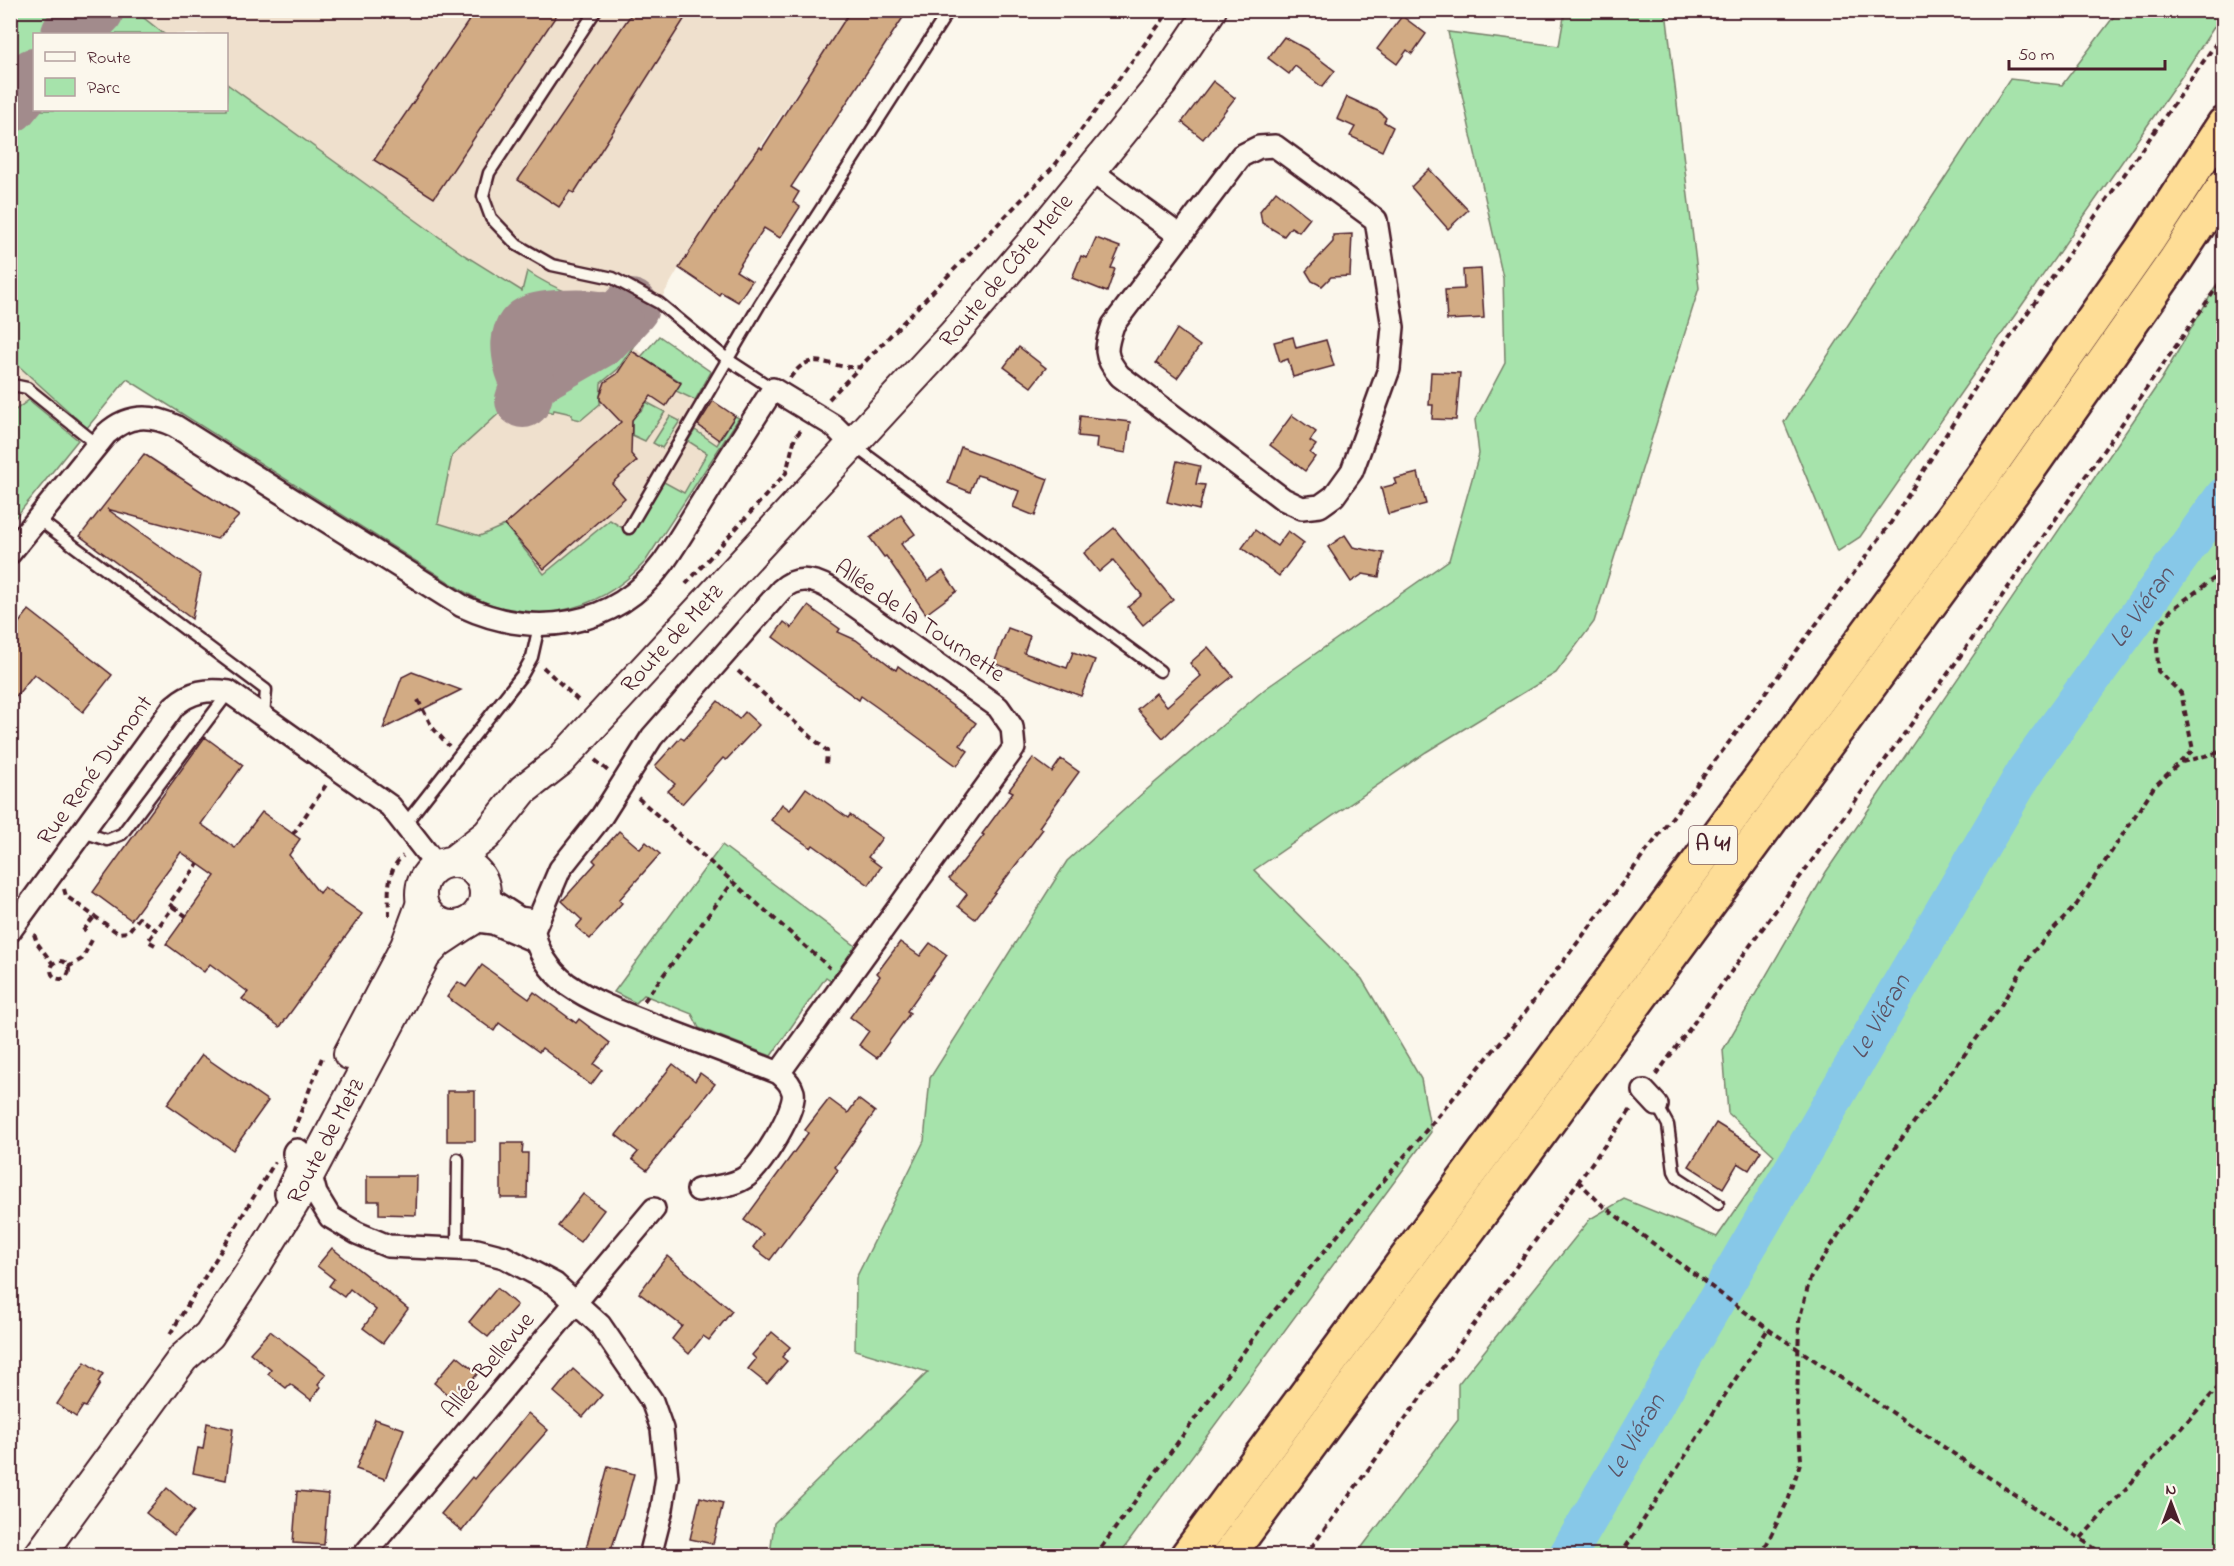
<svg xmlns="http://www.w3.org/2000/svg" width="2234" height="1566" viewBox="0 0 2234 1566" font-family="'Indie Flower',sans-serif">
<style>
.built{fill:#efe0cd;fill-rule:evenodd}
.green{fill:#a6e3ab;stroke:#78816b;stroke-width:1.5}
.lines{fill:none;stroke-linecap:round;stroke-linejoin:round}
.river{stroke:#87c8e8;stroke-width:38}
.taxiway{stroke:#a28b8c;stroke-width:56}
.building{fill:#d2ab84;stroke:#4a1f2b;stroke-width:1.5}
.service-casing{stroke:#4a1f2b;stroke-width:15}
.minor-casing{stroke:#4a1f2b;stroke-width:26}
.tertiary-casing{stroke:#4a1f2b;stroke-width:32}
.secondary-casing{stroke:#4a1f2b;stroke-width:34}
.motorway-casing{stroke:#4a1f2b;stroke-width:38}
.path{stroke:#4a1f2b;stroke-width:4;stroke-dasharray:6 4.5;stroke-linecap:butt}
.service{stroke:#fbf7ec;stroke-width:10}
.minor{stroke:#fbf7ec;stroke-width:21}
.tertiary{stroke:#fbf7ec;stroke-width:27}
.secondary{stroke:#fbf7ec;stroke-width:30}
.motorway{stroke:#fedd96;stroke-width:33}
.labels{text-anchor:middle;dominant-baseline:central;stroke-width:4.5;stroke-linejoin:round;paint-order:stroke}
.shield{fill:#fbf7ec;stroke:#7f6065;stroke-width:1.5}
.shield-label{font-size:22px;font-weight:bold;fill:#4a1f2b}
.street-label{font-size:24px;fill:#4a1f2b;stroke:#fbf7ec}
.water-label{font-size:26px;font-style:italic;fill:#5c5264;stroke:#fbf7ec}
</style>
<rect width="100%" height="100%" fill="#fbf7ec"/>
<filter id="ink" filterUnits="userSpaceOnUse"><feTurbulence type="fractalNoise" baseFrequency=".0167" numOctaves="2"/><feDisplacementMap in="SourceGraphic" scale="12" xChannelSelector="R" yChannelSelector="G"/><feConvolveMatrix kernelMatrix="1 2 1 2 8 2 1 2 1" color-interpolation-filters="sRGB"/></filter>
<g filter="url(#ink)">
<path class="built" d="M11,11H851L679,268L633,347L739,418L645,562L613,591L577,608L539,612L492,606L475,598L127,379L11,523ZM34,34H226V110H34Z"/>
<g class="green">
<polygon points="11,10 78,11 54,34 34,34 34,58 11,88"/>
<polygon points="118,10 135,11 164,34 84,34"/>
<polygon points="1565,11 1666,11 1699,288 1594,622 1556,673 1426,752 1254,870 1362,979 1421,1079 1431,1132 1119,1555 770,1555 774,1523 928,1372 855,1350 856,1278 924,1141 930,1078 1067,861 1144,792 1265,689 1449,560 1479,454 1475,420 1505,363 1503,278 1448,32 1559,46"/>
<polygon points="2118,11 2224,12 2182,76 1860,537 1837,552 1784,422 2010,79 2062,85"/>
<path d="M227,84L464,255L522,291L527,271C555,290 580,298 613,304C585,323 512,283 508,343C507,354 513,363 515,374C516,382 516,390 516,398L452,456L438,523L480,536L505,525L544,574L610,520L632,534L664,482L684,493L707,453L688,441L695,430L717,445L735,416L739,418L645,562C597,614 527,630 463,591L127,379L87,428L11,359L10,125L34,95V110H226Z"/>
<polygon points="2223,274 2223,1555 1356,1555 1458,1420 1458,1384 1590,1219 1624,1199 1717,1237 1774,1155 1728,1113 1723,1050 1826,872 2161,380"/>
<polygon points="583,325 591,328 588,337 573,343 565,332 539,340 544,358 541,361 533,353 535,338 546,329"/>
<polygon points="635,326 647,326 618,369 601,383 600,404 581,420 572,418 572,414 554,410 553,413 533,405 530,400 532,395"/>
<polygon points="659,336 711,372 695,400 676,391 681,382 641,357"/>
<polygon points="29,400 78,440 11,523 11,408 14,411"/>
<polygon points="646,402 665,412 645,441 632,435 632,418 643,409"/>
<polygon points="670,416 680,421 662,448 653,443"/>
<polygon points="722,845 857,947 835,983 826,977 771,1056 699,1028 692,1014 644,995 636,1003 614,992"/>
</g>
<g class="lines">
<path class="river" id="s1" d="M1567,1556L2026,770L2224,496"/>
<g class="taxiway">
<polyline points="69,34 96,10"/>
<polyline points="10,105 34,76"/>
<polyline points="528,381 601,339 631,307"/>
<path d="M523,400C525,395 527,388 527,382C527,377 523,370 522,365C514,330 523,320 557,318C578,317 597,316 616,325"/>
</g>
</g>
<g class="building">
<polygon points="476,10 560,10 434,198 374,160"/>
<polygon points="634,10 690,10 574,193 570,191 559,207 518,180"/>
<polygon points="851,10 908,10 791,187 799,192 793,202 800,207 780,238 764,228 736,271 752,281 738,302 721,292 719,295 679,268 748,163 760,147 762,149"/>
<polygon points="1402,16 1426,34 1412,54 1407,50 1397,64 1377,49"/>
<polygon points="1284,37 1306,49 1335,71 1322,87 1295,66 1289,74 1268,58"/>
<polygon points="1213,81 1235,98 1203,139 1182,122"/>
<polygon points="1347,97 1380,112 1386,118 1384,122 1393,127 1382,151 1350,136 1355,127 1337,119"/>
<polygon points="1429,169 1468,210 1448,229 1411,187"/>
<polygon points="1276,191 1310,218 1299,232 1291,227 1284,236 1262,223 1260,211"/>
<polygon points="1352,234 1350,276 1331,277 1322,286 1312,281 1306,271 1333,242 1333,235"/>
<polygon points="1096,238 1120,247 1111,268 1115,269 1107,292 1072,278 1081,256 1087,258"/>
<polygon points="1481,269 1484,318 1447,320 1445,290 1464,289 1463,270"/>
<polygon points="1177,329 1200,346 1177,378 1156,363"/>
<polygon points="1293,337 1296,348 1326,340 1334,366 1293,377 1288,359 1280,362 1274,342"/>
<polygon points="1019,347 1046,368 1031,387 1004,367"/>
<polygon points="632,351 681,383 666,406 651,396 632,420 631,454 637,461 612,483 625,498 544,569 505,525 621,422 600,400 600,396 605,382 617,374"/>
<polygon points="1431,372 1460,373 1456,420 1432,419 1433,405 1429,405"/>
<polygon points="713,401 735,416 719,440 698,425"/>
<polygon points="1292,415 1316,432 1310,441 1316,445 1310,453 1315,457 1305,471 1270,445"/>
<polygon points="1080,416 1130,422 1126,453 1096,448 1097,438 1078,436"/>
<polygon points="961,447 1048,479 1035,516 1013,507 1019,491 987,478 977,475 970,492 948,483"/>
<polygon points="144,454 239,516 217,539 107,509 201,575 192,619 80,536"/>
<polygon points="1177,461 1200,466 1196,484 1205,485 1199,510 1167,502"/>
<polygon points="1418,473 1426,504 1388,514 1381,488 1396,484 1394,479"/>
<polygon points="901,515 915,534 901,544 915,563 928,581 943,571 957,591 926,614 886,556 884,557 870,538"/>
<polygon points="1114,528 1173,600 1143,625 1128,607 1142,595 1113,560 1099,572 1084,553"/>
<polygon points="1255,530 1277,546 1288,531 1304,543 1279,576 1242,548"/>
<polygon points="1345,535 1353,547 1384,553 1379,577 1363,574 1351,582 1328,547"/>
<polygon points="808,606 840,629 838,632 856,640 896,670 898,666 976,723 960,745 968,751 957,766 878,708 861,696 859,700 773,637 784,622 792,628"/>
<polygon points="29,610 112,675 83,712 34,674 10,704 10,634"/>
<polygon points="1008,628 1030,636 1024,653 1067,668 1073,652 1095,660 1081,696 994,663"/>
<polygon points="1208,647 1233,676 1197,705 1163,738 1137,709 1156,693 1167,706 1201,676 1190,663"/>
<polygon points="412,672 461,690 383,729 402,677"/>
<polygon points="718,701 739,719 745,712 759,725 726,760 723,758 682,804 668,791 675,784 655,766 681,737 684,740"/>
<polygon points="205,737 243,765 201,824 235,848 262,812 300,839 289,855 319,893 324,887 362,914 280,1027 242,999 248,992 210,964 204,972 166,944 215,876 181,852 131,920 93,892"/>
<polygon points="1033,758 1052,772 1061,759 1079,772 1039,827 1043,829 975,919 958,906 967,894 949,879 984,835 982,834 1013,792 1009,790"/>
<polygon points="806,788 848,818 850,815 882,838 868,857 881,867 869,885 813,845 811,848 771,820 782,804 790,810"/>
<polygon points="619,831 640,849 646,842 660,854 619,900 622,903 590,939 576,927 582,920 562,901 596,863 593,860"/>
<polygon points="900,942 920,956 930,943 947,955 907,1011 910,1013 877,1058 859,1045 869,1031 850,1017 880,976 877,973"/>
<polygon points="482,965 529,999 534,992 576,1023 579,1019 610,1043 594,1064 602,1070 591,1085 542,1048 539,1052 499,1023 494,1031 447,997 458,982 466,987"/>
<polygon points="202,1055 268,1101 233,1150 167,1104"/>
<polygon points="673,1064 695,1081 700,1073 715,1084 647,1170 632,1159 638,1152 616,1135"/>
<rect x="447" y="1091" width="28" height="50"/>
<polygon points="829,1099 848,1113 858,1099 875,1112 835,1167 838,1170 770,1260 753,1247 763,1234 744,1220 808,1133 805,1130"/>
<polygon points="1716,1123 1761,1151 1749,1170 1738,1163 1723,1188 1689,1166"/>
<polygon points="501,1143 523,1143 522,1153 528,1153 527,1198 501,1198"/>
<polygon points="367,1176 417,1176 416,1215 379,1214 379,1201 367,1201"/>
<polygon points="583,1194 604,1210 580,1242 558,1226"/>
<polygon points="332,1248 408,1309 383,1343 363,1328 376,1310 350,1289 344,1297 329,1286 334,1279 317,1266"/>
<polygon points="667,1256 732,1311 709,1340 703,1336 689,1354 672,1339 682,1326 639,1293"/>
<polygon points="497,1288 517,1305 488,1337 469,1322"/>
<polygon points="270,1331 326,1374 318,1384 321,1387 311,1400 290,1384 286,1388 268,1374 271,1370 250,1353"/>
<polygon points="772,1332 790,1347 782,1357 787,1361 767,1384 748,1369 756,1359 752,1355"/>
<polygon points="457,1356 478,1373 455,1401 434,1383"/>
<polygon points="85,1362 103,1374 98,1382 100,1384 86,1407 83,1406 76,1417 57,1404"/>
<polygon points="573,1369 602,1395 583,1417 554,1392"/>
<polygon points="528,1413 548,1430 491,1494 462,1531 441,1514 472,1477 474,1479"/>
<polygon points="375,1419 404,1429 385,1479 356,1469"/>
<polygon points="207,1423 233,1429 226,1480 193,1473 198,1448 203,1449"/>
<polygon points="608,1466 634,1474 623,1514 609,1556 584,1556"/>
<polygon points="167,1488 194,1511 174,1535 146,1513"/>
<polygon points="297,1491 328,1494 324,1545 293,1543"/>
<polygon points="700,1497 723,1503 713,1544 690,1539"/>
</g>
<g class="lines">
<defs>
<g id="service">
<polyline points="596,10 489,173 483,196 491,218 517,245 552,265 613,278 659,303 727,359 773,389"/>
<polyline points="13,385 27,388 98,445"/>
<polyline points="853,445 1160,671"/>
<polyline points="38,519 266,690 264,716"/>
<polyline points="629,528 760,304 949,10"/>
<polyline points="405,824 522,675 532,657 539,626"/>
<polyline points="83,832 107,840 122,834 229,692"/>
<polyline points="1657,1105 1668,1125 1674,1171 1677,1177 1718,1204"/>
<polyline points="457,1248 458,1159"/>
</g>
<g id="minor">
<path d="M1275,146L1376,220L1393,327L1389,369L1352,471L1334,496L1320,506L1302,508L1283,499L1120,376C1103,356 1105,349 1113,325L1241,156L1259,147Z"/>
<polyline points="1090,170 1180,236"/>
<path d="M10,553L106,434C128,414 150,414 175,426L462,606C533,639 614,629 663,563C678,542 691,519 705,497C727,461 750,425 773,389L834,426L852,444"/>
<polyline points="485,896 519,918 533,920"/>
<polyline points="471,920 493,923 535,941"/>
<path d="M10,931L174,706C191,691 207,689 229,692L390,806L437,866"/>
<polyline points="1644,1091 1657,1105"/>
<polyline points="310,1172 316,1194 330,1217 357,1233 388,1246 477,1250 504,1257 555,1284 600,1325 652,1401 662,1429 667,1476 662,1509 650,1556"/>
<path d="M698,1190C713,1187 735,1186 747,1176C762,1165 797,1109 793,1092C791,1084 785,1078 779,1073C739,1057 699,1042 659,1027C628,1015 594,1003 567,984C551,972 536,951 534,930L560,869L602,816L652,737L781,590C797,575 814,579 831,589L998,707L1012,727L1014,748L779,1073"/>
<polyline points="363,1556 654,1209"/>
</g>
<polyline id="tertiary" points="289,1193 301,1168 297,1153"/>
<g id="secondary">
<path id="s2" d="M452,862L487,835L523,790L560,761L953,335L1030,245L1162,83L1211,10"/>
<circle cx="453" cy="894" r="32"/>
<polyline points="349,1054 406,946 422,903"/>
<path id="s3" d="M39,1556L183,1358L209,1335L258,1261L296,1199L425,956L438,942L465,924"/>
</g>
<g id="motorway">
<polyline points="1187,1556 1986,472 2149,239 2224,124"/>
<polyline points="1228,1556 2024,476 2174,262 2224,186"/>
</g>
</defs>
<use href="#service" class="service-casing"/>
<use href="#minor" class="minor-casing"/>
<use href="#tertiary" class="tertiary-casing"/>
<use href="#secondary" class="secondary-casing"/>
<use href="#motorway" class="motorway-casing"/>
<g class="path">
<path d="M790,378C813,346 827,370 860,367"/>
<polyline points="829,399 1055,165 1170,10"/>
<polyline points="686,584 786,473 795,437 802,429"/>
<polyline points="543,667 580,702"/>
<polyline points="738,671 827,751 826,766"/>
<polyline points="418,700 432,727 449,746"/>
<polyline points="595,760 608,771"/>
<polyline points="2182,762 2224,751"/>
<polyline points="638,798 830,968"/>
<polyline points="293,834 326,785"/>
<polyline points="64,889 66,896 118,933 128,932 139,918 156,930 173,907 169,904 198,864"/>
<polyline points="173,907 186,916"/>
<path d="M389,916C389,895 385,871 403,856"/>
<polyline points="83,931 95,916"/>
<polyline points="34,934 37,943 53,964"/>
<polyline points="155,945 148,941 156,930"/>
<circle cx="60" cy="970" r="9"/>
<polyline points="68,967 82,959 93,938"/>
<polyline points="644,1001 733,882"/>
<polyline points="1656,1075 1952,668 2224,277"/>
<polyline points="293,1132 323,1055"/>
<polyline points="1578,1181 1603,1206 1768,1329 2106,1556"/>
<polyline points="170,1334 275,1162"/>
<polyline points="2081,1538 2224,1381"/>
<polyline points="1095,1556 1269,1317 1519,1020 1742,725 1890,524 1977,385 2224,32"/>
<polyline points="1305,1556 1632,1108"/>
<polyline points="1620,1556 1768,1329"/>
<polyline points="1761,1556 1789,1498 1801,1460 1797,1407 1799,1321 1810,1279 1888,1157 2000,1007 2032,953 2077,904 2154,787 2193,750 2181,693 2158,671 2157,642 2161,624 2171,610 2224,571"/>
</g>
<use href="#service" class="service"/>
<use href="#minor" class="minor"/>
<use href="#tertiary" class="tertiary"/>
<use href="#secondary" class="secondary"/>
<use href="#motorway" class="motorway"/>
</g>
</g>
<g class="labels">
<rect class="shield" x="1689" y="826" width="48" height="38" rx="4.5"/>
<g class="shield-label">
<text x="1713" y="845">A 41</text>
</g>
<g class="street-label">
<text stroke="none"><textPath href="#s2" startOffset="812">Route de Côte Merle</textPath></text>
<text transform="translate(919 622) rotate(34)">Allée de la Tournette</text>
<text stroke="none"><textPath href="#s2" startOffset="315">Route de Metz</textPath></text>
<text transform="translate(96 771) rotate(-54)">Rue René Dumont</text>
<text stroke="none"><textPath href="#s3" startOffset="506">Route de Metz</textPath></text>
<text transform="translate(489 1366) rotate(-50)">Allée Bellevue</text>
</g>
<g class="water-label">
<text stroke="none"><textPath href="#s1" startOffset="1110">Le Viéran</textPath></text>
<text stroke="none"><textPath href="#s1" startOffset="624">Le Viéran</textPath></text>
<text stroke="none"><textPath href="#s1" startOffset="138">Le Viéran</textPath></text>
</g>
</g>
<rect width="2234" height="1566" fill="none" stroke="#fbf7ec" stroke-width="36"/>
<rect x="18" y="18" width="2198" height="1530" fill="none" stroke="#4a1f2b" stroke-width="2" filter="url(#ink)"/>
<rect x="33" y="33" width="195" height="78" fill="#fbf7ec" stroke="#b4a19f" stroke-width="1.5"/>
<rect x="45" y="52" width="30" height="9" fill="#fbf7ec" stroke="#b4a19f" stroke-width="1.5"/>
<text x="87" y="63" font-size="18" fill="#4a1f2b">Route</text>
<rect x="45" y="78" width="30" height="18" fill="#a6e3ab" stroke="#b4a19f" stroke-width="1.5"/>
<text x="87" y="93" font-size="18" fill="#4a1f2b">Parc</text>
<g transform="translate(2171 1503)" stroke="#fbf7ec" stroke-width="4.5" paint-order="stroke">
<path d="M0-4.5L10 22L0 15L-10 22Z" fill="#4a1f2b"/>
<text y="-9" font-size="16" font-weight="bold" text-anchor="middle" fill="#4a1f2b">N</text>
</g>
<path d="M2009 60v9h156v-9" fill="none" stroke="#4a1f2b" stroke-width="3"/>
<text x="2018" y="60" font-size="18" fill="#4a1f2b" stroke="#fbf7ec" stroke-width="4.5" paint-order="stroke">50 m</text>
</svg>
